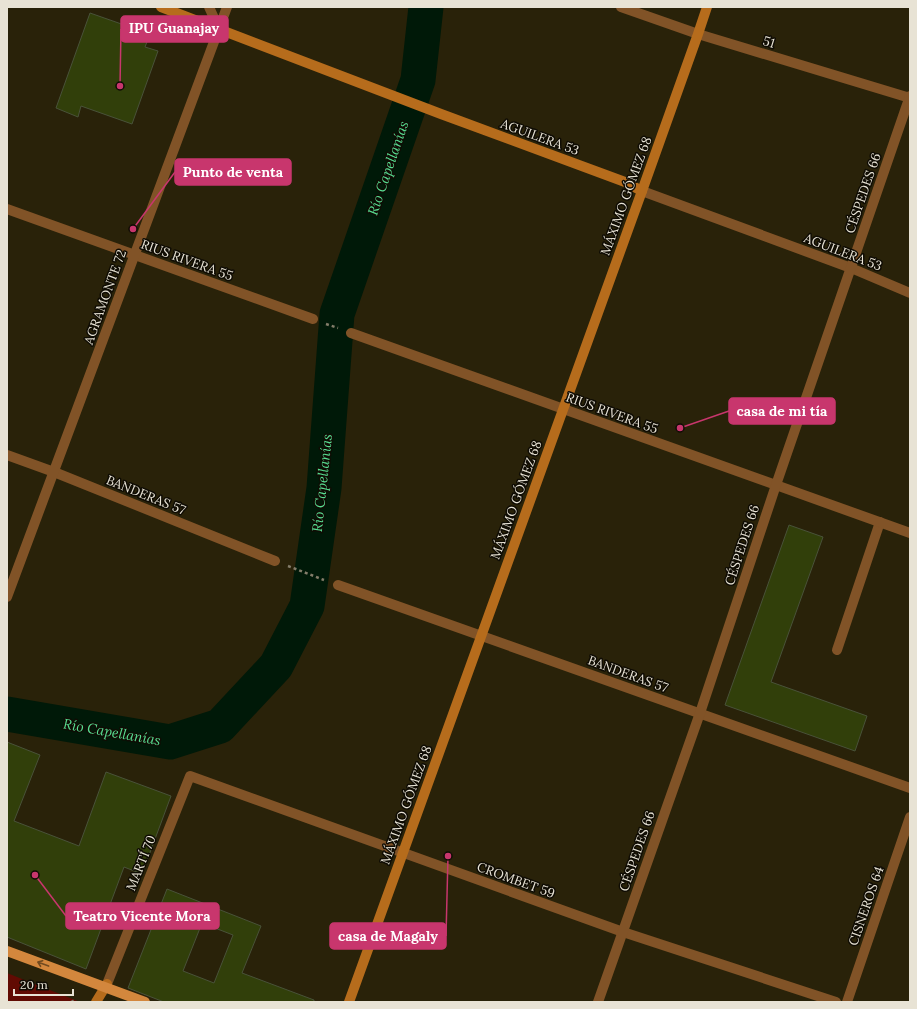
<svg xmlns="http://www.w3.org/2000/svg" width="917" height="1009" viewBox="0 0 917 1009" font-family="Lora,serif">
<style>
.green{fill:#610b03}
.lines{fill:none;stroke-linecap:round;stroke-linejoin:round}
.river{stroke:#001908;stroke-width:35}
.building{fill:#313f0a;stroke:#495239;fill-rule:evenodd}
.path{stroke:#837d6a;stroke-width:2.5;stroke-dasharray:3 3;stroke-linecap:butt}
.lane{stroke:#815327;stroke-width:10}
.street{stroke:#815327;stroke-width:10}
.secondary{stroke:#b66c1c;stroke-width:10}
.primary{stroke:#d3873d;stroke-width:10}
.oneway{stroke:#714a20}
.labels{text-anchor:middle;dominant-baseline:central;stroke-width:3;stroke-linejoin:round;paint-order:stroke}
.street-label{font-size:13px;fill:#e8e3d5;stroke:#0f0c04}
.water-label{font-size:14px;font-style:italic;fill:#58dd91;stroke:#0f0c04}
.leader{fill:none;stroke:#c8366d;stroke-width:1.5}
.callout-dot{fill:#c8366d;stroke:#0f0c04;stroke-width:1.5}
.callout{fill:#c8366d;stroke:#c8366d;stroke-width:1.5}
.callout-label{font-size:14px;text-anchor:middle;font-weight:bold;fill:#fff}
</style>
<rect width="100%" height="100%" fill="#292209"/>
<polygon class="green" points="7,973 75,1000 80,1002 7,1002"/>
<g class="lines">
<polyline class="river" points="7,714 170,742 220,726 276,666 307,606 324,488 337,314 418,80 426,7"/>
</g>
<g class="building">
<polygon points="90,13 150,34 145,47 158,51 132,124 81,106 78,117 56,108"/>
<polygon points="789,525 823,537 771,682 867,716 855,751 725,705"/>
<polygon points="7,742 40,755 14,821 79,846 106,772 171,796 142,874 124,867 86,969 7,937"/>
<path d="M167,889L261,926L242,973L314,1000V1002H164L128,988ZM202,923L233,935L214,983L183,971Z"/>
</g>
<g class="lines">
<g class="path">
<polyline points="326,324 338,328"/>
<polyline points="288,566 324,580"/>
<polyline points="71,1002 75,1000"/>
</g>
<polyline class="lane" points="837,650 880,522"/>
<g class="street">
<polyline points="209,7 219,29"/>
<polyline points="621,7 698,34 910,98"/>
<polyline points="642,191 851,268 910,293"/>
<polyline points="7,209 313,319"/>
<polyline points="351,333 910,533"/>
<polyline points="7,455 54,472 275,561"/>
<polyline points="338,585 910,788"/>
<polyline points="7,597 227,7"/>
<polyline points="107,984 190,776 623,932 836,1002"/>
<polyline points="598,1002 700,713 776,485 910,96"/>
<polyline points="847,1002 910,817"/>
</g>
<g class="secondary">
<polyline points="161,7 441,114 625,182 642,191"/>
<polyline points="96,1002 107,984"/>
<polyline points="349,1002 642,191 698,34 707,7"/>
</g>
<polyline class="primary" points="7,951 145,1002"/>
</g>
<defs><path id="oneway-shaft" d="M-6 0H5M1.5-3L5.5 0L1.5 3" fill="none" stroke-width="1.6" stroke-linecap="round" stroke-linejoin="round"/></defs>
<use class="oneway" href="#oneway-shaft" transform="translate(43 964) rotate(-160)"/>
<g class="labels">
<g class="street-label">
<text transform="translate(769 42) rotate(17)">51</text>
<text transform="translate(540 137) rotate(20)">AGUILERA 53</text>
<text transform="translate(863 193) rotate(-71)">CÉSPEDES 66</text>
<text transform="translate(626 196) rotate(-70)">MÁXIMO GÓMEZ 68</text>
<text transform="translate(843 252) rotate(21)">AGUILERA 53</text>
<text transform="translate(187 260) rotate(20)">RIUS RIVERA 55</text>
<text transform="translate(105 297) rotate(-70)">AGRAMONTE 72</text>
<text transform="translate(612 413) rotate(20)">RIUS RIVERA 55</text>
<text transform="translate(146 495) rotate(22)">BANDERAS 57</text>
<text transform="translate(516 500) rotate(-70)">MÁXIMO GÓMEZ 68</text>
<text transform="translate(742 545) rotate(-72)">CÉSPEDES 66</text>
<text transform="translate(628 674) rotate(20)">BANDERAS 57</text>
<text transform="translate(406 805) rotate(-70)">MÁXIMO GÓMEZ 68</text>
<text transform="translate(637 851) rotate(-71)">CÉSPEDES 66</text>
<text transform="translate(141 863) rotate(-68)">MARTÍ 70</text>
<text transform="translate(516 880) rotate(20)">CROMBET 59</text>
<text transform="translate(866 906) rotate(-71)">CISNEROS 64</text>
</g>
<g class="water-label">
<text transform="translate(388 168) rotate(-71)">Río Capellanías</text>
<text transform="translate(322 483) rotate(-84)">Río Capellanías</text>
<text transform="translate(112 732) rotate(10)">Río Capellanías</text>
</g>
</g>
<path class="leader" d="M120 86L121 29M133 229L175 172M680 428L729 411M35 875L66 916M448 856L446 936"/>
<g class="callout-dot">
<circle cx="120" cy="86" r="4"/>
<circle cx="133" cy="229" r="4"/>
<circle cx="680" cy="428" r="4"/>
<circle cx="35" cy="875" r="4"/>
<circle cx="448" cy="856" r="4"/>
</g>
<g class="callout">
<rect x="121" y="16" width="107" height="26" rx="4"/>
<rect x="175" y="159" width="116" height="26" rx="4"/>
<rect x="729" y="398" width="106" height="26" rx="4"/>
<rect x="66" y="903" width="153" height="26" rx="4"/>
<rect x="330" y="923" width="116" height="26" rx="4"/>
</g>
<g class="callout-label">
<text x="174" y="33">IPU Guanajay</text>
<text x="233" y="177">Punto de venta</text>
<text x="782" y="416">casa de mi tía</text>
<text x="142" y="921">Teatro Vicente Mora</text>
<text x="388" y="941">casa de Magaly</text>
</g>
<rect width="917" height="1009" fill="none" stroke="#e8e3d5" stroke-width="16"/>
<path d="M14 989v6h59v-6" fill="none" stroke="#e8e3d5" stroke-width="2"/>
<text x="20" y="989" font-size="12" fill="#e8e3d5" stroke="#0f0c04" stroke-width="3" paint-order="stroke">20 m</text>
</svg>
